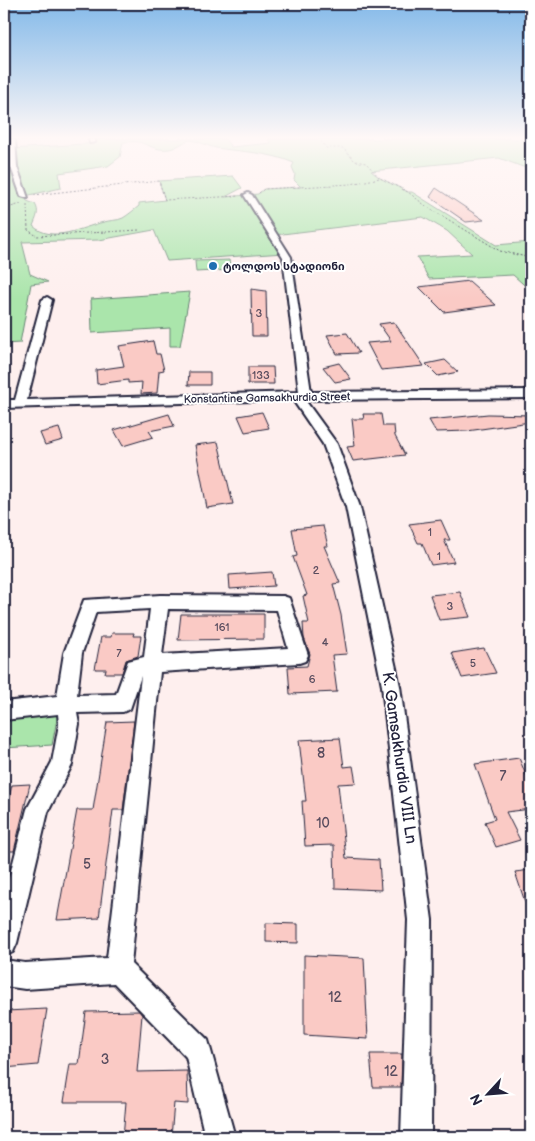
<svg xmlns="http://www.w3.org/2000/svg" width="535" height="1141" viewBox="0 0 535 1141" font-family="'Balsamiq Sans','Noto Sans Georgian',sans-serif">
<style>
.built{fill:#f9e0df}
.green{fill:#aae5ab;stroke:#668473;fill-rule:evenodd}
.building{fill:#facac5;stroke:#22223b}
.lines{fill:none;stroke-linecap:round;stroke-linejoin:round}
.minor-casing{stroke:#22223b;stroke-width:4}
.path{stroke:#22223b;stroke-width:1;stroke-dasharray:2 2;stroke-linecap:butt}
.minor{fill:#fff;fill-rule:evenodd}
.poi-dot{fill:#1f6fb2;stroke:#fff;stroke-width:2}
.labels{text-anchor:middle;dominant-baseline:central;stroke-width:4;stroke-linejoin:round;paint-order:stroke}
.far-poi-label{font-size:11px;font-weight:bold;fill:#22223b;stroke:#fff;text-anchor:start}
.number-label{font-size:11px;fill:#584c5e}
.far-street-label{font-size:11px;fill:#22223b;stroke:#fff}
.near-number-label{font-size:14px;fill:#584c5e}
.near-street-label{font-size:16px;fill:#22223b;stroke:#fff}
</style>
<rect width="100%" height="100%" fill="#feefee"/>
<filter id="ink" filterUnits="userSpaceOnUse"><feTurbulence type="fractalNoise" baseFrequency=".02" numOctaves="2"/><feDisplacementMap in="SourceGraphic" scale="10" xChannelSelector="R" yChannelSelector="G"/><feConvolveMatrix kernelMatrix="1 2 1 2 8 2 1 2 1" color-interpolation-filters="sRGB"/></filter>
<g filter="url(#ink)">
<polygon class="built" points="12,139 97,139 98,143 12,149"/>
<g class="green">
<path d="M4,139H12V149L97,143V139H225L231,147L271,143L268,139H531V170L499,158L371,171L380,178L408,192H412L496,245L531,242V291L513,275L429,279L417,257L472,254L447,231L423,217L274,235L284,253L167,261L154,230L99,240L22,242L30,274L48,282L31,284L20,343L4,344ZM190,140C200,141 207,146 216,148C242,152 269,152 294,163L292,167L295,174L294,180L301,187L264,189L258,194L225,197L242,188L233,176L159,181L165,200L139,203V206C134,210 128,215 123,218C117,221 110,220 104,222C82,227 53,244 33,226C36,218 40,212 35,204L27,201L25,196L61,188L59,173L108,166L120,157L123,142C127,142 134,141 139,142C149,145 157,151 169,149C177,148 182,142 190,140Z"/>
<polygon points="229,260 231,270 196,272 195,261"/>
<polygon points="190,292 180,346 170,346 170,328 92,333 91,299"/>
<polygon points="58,714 52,745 4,748 4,717"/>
</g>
<g class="building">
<polygon points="436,188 484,220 466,222 430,197"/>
<polygon points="469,281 496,305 444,312 419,287"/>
<polygon points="251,289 266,291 267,336 252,336"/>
<polygon points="394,322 416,354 424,366 381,370 367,343 391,341 379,324"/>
<polygon points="347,333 359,353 337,354 327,335"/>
<polygon points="153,341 156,354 160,354 164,370 159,371 157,393 141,394 142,382 128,383 128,380 97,384 96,370 124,366 119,346"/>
<polygon points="445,360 458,372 438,376 426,364"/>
<polygon points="339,363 351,379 335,382 323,367"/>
<polygon points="248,367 273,367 274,384 248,384"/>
<polygon points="189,372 210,372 210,385 188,385"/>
<polygon points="262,412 269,428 245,432 238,416"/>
<polygon points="169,414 174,426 149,431 153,437 123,446 114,430"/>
<polygon points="363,414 381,414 383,426 394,426 395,436 405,455 353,461 347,447 355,446 352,419 364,419"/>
<polygon points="488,414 530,415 530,422 467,431 436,432 429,420"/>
<polygon points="59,428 63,440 45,445 40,433"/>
<polygon points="218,442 233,504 207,508 195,445"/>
<polygon points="441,520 450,540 444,540 454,562 431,565 422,543 418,543 409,524"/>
<polygon points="323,526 328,546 324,546 340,583 333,584 341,615 347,654 332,655 337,692 290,694 288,667 307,666 310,654 304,638 303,623 309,623 303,596 307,595 293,557 297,556 292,529"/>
<polygon points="272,572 274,586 230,589 229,575"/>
<polygon points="460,592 470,617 439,620 430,595"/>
<polygon points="181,614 264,614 264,639 178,640"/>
<polygon points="112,633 134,633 133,636 141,636 138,656 126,660 122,673 105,673 106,669 95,669 101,637 111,637"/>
<polygon points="484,648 496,673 462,678 452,653"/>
<polygon points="134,721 123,810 113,810 99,918 57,920 77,810 93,810 107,722"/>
<polygon points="340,738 344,767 353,766 356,783 338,784 346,858 379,860 381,890 335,888 334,845 305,846 302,801 306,801 299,740"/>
<polygon points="519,758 531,787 531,809 506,812 520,840 496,847 485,822 495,819 475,764"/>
<polygon points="30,784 14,851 4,851 4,810 6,810 12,785"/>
<polygon points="531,870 531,914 529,914 515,872"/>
<polygon points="266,923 298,924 298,943 266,942"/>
<polygon points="304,955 364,958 368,1039 304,1035"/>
<polygon points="47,1009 38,1065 4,1068 4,1023 6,1011"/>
<polygon points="139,1011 142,1015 137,1072 187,1071 188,1104 174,1103 171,1137 123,1137 126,1102 64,1102 70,1064 79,1064 86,1012"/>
<polygon points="370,1054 402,1054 401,1087 373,1087"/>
</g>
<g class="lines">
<defs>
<g id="minor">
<polygon points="9,139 15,139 17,167 28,198 21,196 11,167"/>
<polygon points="89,139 95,139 95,142 90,143"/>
<polygon points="248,193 252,195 291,257 311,392 531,390 531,398 305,400 337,444 360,507 400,686 432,920 431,1137 401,1137 408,920 382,686 346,507 323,444 293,400 4,408 4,400 15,400 42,300 47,297 52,300 27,400 299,392 283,257 244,195"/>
<path d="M160,595L283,596L289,598L308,655L305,661L299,663L160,672L131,964L208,1040L235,1137H205L186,1057L114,983L25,989L4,986V960L25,963L107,958L141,676L130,709L123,712L77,713L79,724L72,765L48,812L17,943L13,952L4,956V897L27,809L52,762L59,724L58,714L4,720V702L57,696L64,653L84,600ZM150,609L144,657L128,661L116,694L77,695L82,653L96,612ZM168,609L277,610L288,648L162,655Z"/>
</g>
</defs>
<use href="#minor" class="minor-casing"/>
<g class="path">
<polyline points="321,141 326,148 343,148 355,161 366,163 380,178"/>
<polyline points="259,193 264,189 351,184 380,178 408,192 426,206 500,251 531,258"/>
<polyline points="34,195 159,181 165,200 239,196"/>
<polyline points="27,205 28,230 37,236 139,230"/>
<polyline points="4,209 21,204"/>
</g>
<use href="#minor" class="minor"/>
</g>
</g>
<linearGradient id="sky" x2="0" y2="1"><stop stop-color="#83b9e9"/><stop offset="0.46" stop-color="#fff8f7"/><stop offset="1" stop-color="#fff8f7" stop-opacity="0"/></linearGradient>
<rect width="535" height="299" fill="url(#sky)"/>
<circle class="poi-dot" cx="213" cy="266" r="5"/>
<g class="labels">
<g class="far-poi-label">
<text x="223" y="266">ტოლდოს სტადიონი</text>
</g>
<g class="number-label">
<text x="259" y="313">3</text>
<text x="261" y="375">133</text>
<text x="430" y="532">1</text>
<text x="439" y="556">1</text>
<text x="316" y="570">2</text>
<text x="450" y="606">3</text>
<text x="222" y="627">161</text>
<text x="325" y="642">4</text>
<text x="119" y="653">7</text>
<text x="473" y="663">5</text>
<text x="312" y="679">6</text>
</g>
<g class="far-street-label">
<text transform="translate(267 398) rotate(-1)">Konstantine Gamsakhurdia Street</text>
</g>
<g class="near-number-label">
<text x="321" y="753">8</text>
<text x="503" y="776">7</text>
<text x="323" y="823">10</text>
<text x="87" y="864">5</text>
<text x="335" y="997">12</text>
<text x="105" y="1059">3</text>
<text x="391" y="1071">12</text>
</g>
<g class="near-street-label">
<text transform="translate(399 758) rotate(82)">K. Gamsakhurdia VIII Ln</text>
</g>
</g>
<rect width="535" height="1141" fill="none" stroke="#fff" stroke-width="20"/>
<rect x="10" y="10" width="515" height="1121" fill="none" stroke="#22223b" stroke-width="2" filter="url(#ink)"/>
<g transform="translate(488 1094) rotate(244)" stroke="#ffffff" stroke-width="4" paint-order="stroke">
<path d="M0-4L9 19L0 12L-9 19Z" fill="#22223b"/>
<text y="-8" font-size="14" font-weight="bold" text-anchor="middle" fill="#22223b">N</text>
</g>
</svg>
